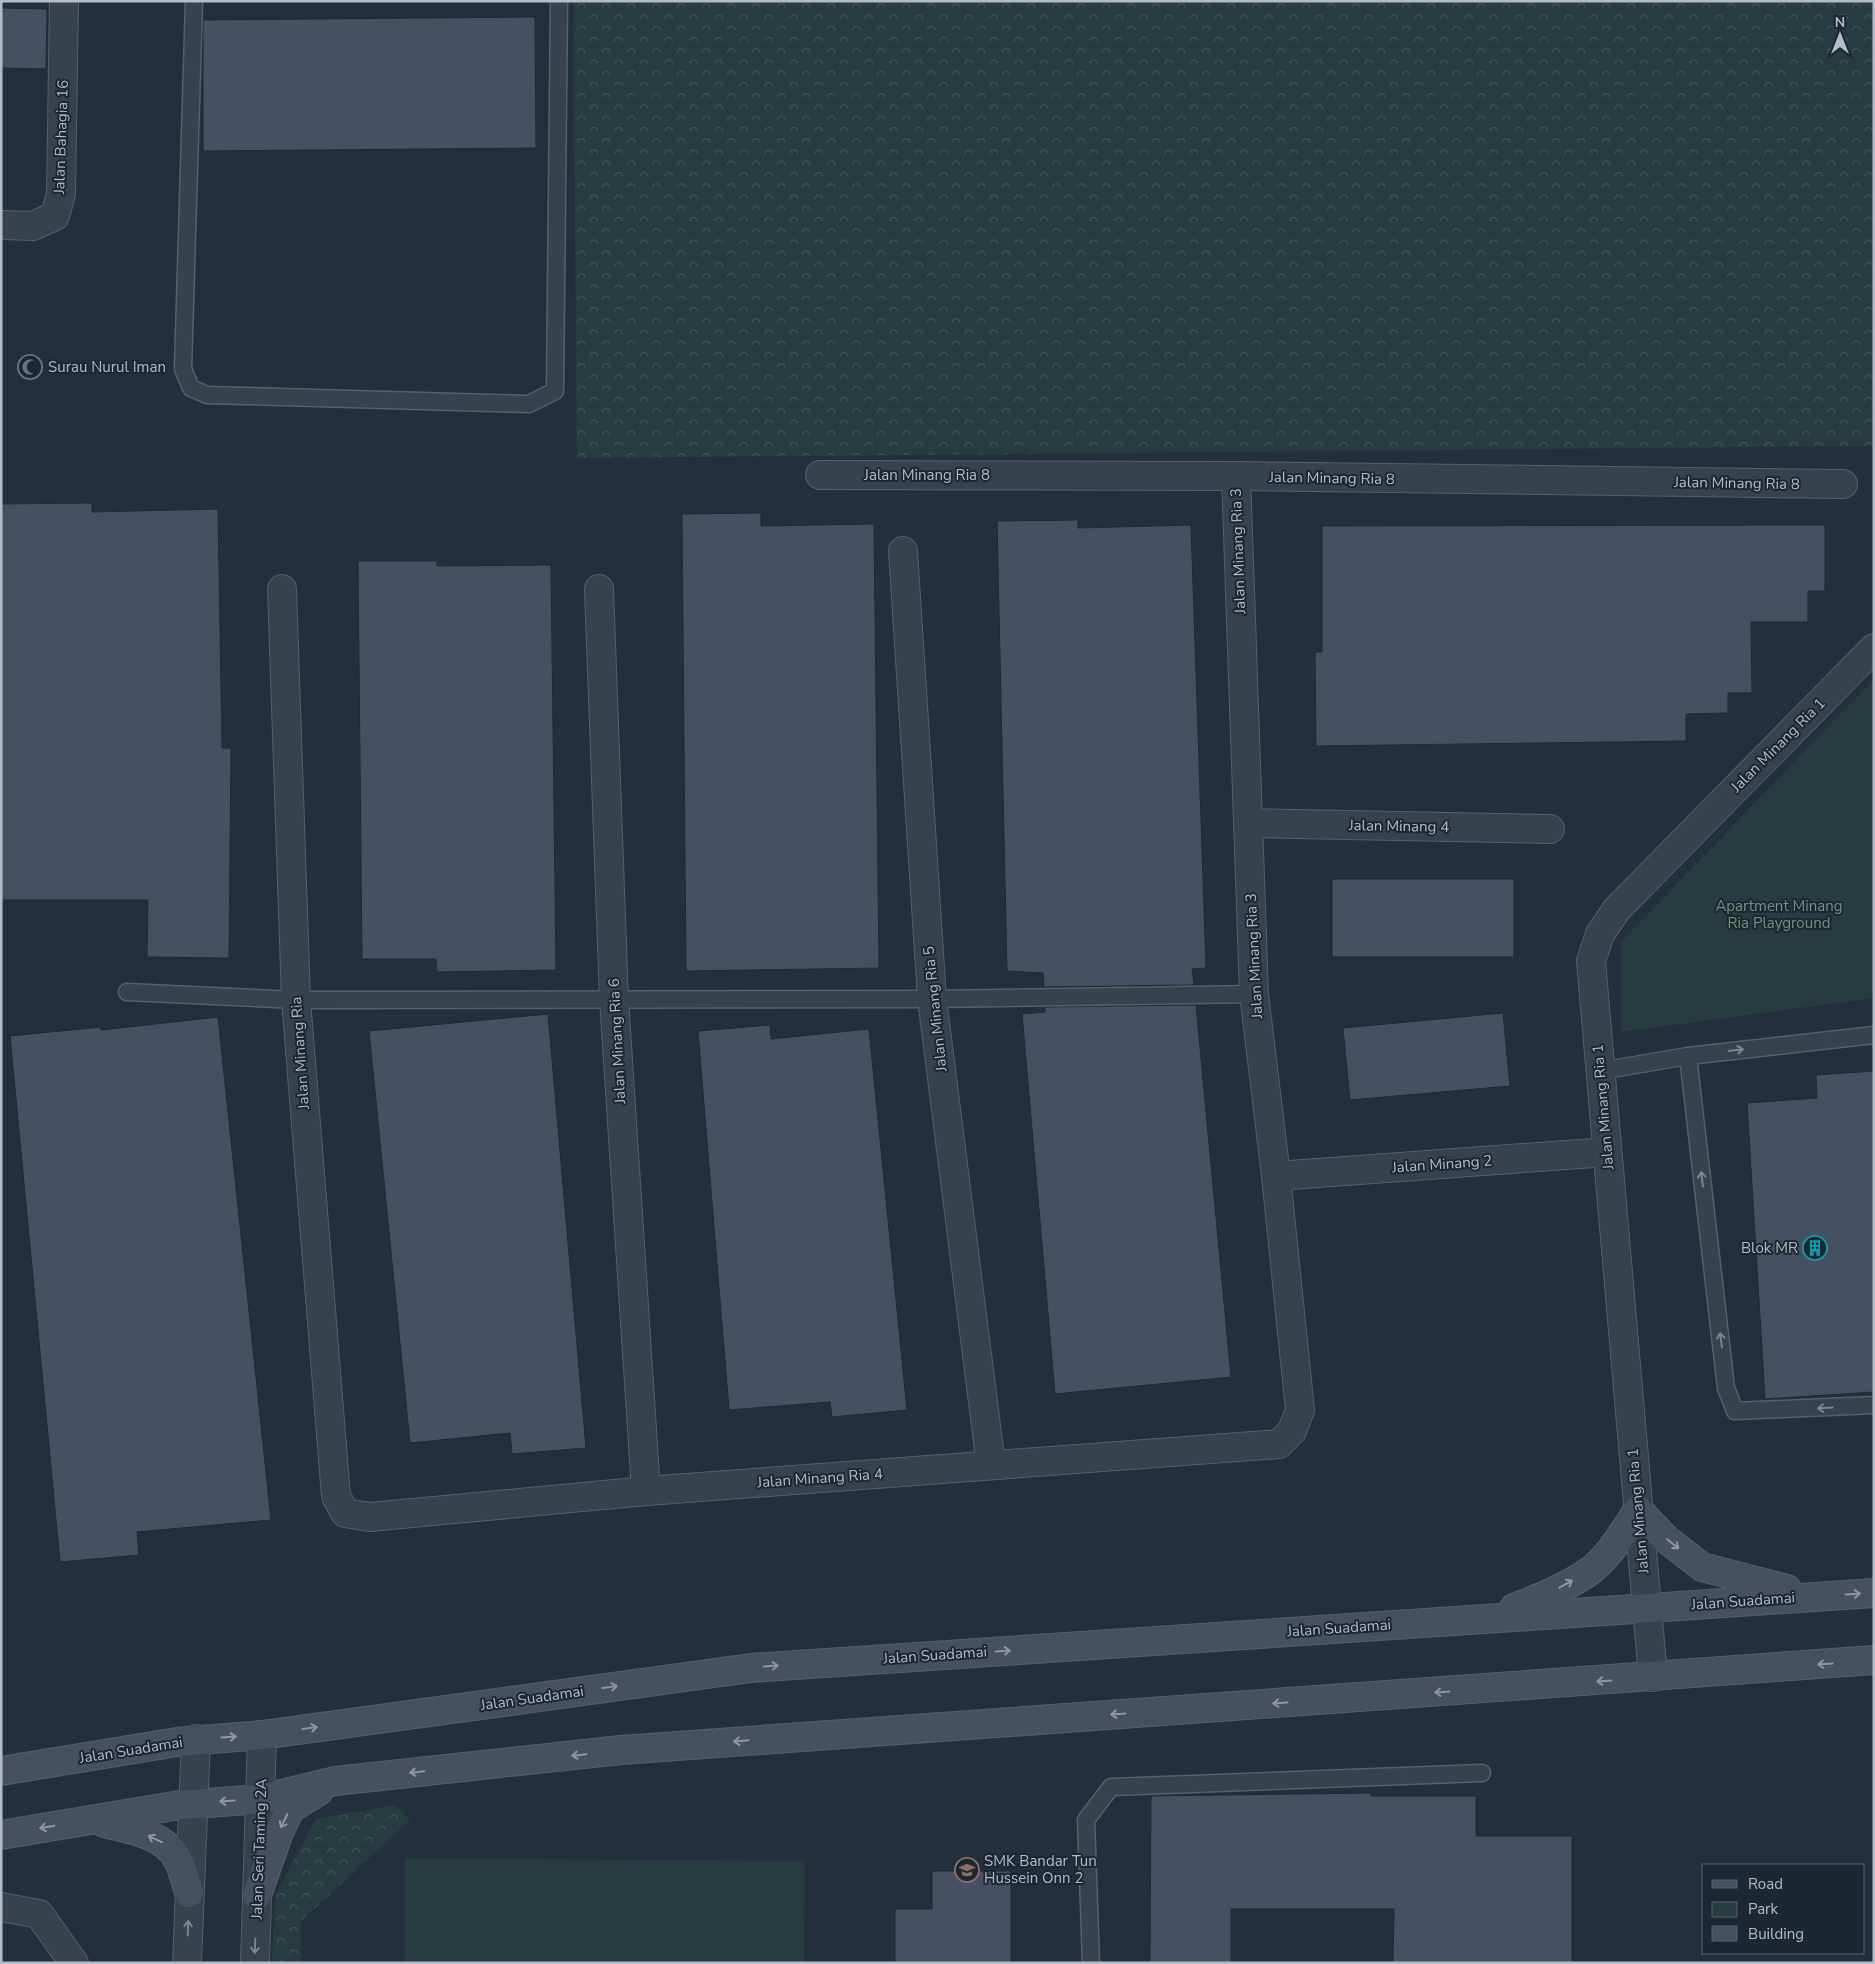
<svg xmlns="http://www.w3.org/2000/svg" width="1875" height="1964" viewBox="0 0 1875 1964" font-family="'Nunito Sans',sans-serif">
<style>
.green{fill:#263c3f}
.forest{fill:url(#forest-crowns)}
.building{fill:#455162;stroke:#1f2835}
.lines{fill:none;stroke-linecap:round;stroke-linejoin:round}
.service-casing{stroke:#565f6c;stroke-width:19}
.minor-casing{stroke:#565f6c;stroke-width:30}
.tertiary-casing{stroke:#565f6c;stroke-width:30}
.secondary-casing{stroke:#565f6c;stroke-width:30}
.service{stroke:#38414e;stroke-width:16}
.minor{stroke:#38414e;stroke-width:28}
.tertiary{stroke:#38414e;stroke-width:28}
.secondary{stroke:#465061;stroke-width:28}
.oneway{stroke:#7c8592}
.oneway2{stroke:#8e96a5}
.labels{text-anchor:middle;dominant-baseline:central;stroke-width:4;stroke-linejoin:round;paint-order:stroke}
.street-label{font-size:15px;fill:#b4bcc9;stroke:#1d2633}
.poi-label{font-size:15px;fill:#b4bcc9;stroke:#1d2633;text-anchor:start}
.park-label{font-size:15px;fill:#6b9a76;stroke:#1d2633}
</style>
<defs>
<pattern id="forest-crowns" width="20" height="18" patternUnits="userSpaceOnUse" patternTransform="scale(1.25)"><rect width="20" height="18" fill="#263c3f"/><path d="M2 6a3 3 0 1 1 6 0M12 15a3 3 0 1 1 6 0" fill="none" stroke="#435659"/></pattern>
</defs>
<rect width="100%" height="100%" fill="#242f3e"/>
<g class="green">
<polygon points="1874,679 1874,998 1622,1032 1621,942"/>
<polygon points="405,1858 805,1861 804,1963 405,1963"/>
</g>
<g class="forest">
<polygon points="573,1 1874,1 1874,446 577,458"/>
<polygon points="396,1805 410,1820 301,1921 301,1963 272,1963 275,1895 316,1819"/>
</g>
<g class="building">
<polygon points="1,8 47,9 46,69 1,68"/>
<polygon points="535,17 536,148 203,151 203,20"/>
<polygon points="92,503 92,512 218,509 222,748 231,748 229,958 147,957 148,900 1,900 1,504"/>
<polygon points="761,513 761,526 874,524 879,968 686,971 682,514"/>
<polygon points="1078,520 1078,528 1191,525 1206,968 1192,969 1194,985 1044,987 1043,973 1007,971 997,521"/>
<polygon points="1825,525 1825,591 1808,591 1808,622 1751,622 1752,693 1728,693 1728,713 1686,714 1686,741 1316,746 1315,652 1322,652 1322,526"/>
<polygon points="358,561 437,561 437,566 551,565 556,970 437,972 436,959 362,959"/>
<rect x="1332" y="879" width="182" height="78"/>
<polygon points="1196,1005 1231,1377 1055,1394 1022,1014 1045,1012 1045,1007"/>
<polygon points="1503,1013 1510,1086 1350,1100 1343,1028"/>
<polygon points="548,1014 586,1448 512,1454 510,1433 410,1443 369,1031"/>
<polygon points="218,1017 271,1520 137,1532 139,1555 60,1562 10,1036 101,1027 101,1030"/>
<polygon points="770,1025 771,1039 869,1029 907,1410 832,1417 830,1402 729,1410 698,1031"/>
<polygon points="1874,1071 1874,1392 1765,1399 1747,1103 1817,1098 1816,1075"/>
<polygon points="1371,1793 1371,1796 1476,1796 1476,1836 1572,1836 1572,1963 1393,1963 1394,1909 1231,1909 1231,1963 1150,1963 1151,1796"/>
<polygon points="932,1871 1011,1871 1011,1963 895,1963 895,1909 932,1909"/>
</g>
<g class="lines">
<defs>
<g id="service">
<polyline points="194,1 183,369 191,388 207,395 529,404 555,391 559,1"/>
<polyline points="127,992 296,1000 932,999 1254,994"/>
<polyline points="1688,1056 1726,1388 1735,1411 1874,1405"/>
<polyline points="1600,1071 1688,1056 1874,1035"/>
<polyline points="1091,1963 1086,1820 1111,1787 1482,1773"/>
</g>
<g id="minor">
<polyline points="1,225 33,226 55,216 61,194 64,1"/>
<polyline points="820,475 1236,476 1843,484"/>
<polyline points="903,551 932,999 991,1465"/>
<polyline points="282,589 296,1000 336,1496 345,1513 370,1517 646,1491 1279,1444 1292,1431 1300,1410 1276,1176 1254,994 1236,476"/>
<polyline points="599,589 614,999 646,1491"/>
<polyline points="1248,823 1550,829"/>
<polyline points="1276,1176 1607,1152"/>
<polyline points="1653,1677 1591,961 1600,934 1617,909 1874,648"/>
<polyline points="1,1907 39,1914 74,1963"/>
</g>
<g id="tertiary">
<polyline points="187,1963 196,1739"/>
<polyline points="255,1963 262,1735"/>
</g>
<g id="secondary">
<path d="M1514,1608C1539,1598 1565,1588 1587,1573C1609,1558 1624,1531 1638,1510L1666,1539L1702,1567L1787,1589"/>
<polyline points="1,1771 177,1742 262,1735 751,1668 1874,1593"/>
<path d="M104,1823C129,1829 165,1834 178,1860C183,1870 186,1882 189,1893"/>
<polyline points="1,1835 180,1805 261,1799 335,1781 621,1750 1874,1660"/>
<polyline points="257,1895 278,1835 290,1809 319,1791"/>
</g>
</defs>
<use href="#service" class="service-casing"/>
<use href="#minor" class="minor-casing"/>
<use href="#tertiary" class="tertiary-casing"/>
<use href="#secondary" class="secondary-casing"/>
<use href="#service" class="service"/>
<use href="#minor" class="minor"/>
<use href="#tertiary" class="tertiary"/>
<use href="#secondary" class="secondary"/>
</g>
<defs><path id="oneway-shaft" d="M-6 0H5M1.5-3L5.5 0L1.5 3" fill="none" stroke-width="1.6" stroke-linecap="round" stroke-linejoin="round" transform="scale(1.25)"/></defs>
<g class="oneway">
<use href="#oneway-shaft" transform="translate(1736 1050) rotate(-7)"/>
<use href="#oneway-shaft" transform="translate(1702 1179) rotate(-97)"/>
<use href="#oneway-shaft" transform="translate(1721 1340) rotate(-97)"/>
<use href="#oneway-shaft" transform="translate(1825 1408) rotate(177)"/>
<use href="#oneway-shaft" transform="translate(188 1928) rotate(-88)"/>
<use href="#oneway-shaft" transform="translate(255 1946) rotate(92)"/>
</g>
<g class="oneway2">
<use href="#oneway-shaft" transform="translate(1673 1544) rotate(39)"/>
<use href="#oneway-shaft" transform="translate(1566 1584) rotate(-29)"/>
<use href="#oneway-shaft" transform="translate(1853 1594) rotate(-3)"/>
<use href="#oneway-shaft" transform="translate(1003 1651) rotate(-4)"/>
<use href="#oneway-shaft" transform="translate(1825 1664) rotate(176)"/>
<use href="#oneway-shaft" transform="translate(771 1666) rotate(-4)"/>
<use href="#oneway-shaft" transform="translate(1604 1681) rotate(176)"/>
<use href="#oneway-shaft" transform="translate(610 1687) rotate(-8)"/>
<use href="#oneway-shaft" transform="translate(1442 1692) rotate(176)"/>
<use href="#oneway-shaft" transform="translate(1280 1703) rotate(176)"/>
<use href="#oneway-shaft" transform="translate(1118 1714) rotate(176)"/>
<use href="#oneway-shaft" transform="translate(310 1728) rotate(-8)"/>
<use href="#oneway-shaft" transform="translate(229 1737) rotate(-4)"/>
<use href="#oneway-shaft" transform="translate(741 1741) rotate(175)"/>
<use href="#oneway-shaft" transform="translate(579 1755) rotate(174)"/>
<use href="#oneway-shaft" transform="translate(417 1772) rotate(174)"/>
<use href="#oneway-shaft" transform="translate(227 1801) rotate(176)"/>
<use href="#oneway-shaft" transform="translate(284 1821) rotate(116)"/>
<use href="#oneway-shaft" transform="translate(47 1827) rotate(171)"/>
<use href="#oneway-shaft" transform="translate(155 1839) rotate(-155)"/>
</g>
<defs>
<symbol id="mosque-ring" viewBox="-11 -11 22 22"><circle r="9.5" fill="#1d2633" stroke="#6b7280" stroke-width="1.5"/><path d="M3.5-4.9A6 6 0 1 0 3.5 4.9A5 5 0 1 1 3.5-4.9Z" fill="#6b7280"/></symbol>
<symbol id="building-ring" viewBox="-11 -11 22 22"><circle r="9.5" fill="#1d2633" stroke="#0f9aa8" stroke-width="1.5"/><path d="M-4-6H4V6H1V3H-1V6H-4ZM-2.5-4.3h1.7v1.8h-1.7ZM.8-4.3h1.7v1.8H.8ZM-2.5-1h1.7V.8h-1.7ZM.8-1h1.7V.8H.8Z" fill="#0f9aa8"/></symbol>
<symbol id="school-ring" viewBox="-11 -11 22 22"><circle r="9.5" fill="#1d2633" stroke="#8d6e63" stroke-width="1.5"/><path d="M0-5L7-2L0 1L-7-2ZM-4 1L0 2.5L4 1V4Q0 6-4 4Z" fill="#8d6e63"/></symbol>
</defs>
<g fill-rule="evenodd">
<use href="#mosque-ring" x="16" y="353" width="28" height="28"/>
<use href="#building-ring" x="1801" y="1234" width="28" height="28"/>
<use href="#school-ring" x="953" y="1856" width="28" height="28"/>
</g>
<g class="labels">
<g class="street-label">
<text transform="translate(61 137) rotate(-88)">Jalan Bahagia 16</text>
<text x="927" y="475">Jalan Minang Ria 8</text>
<text transform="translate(1332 478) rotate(1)">Jalan Minang Ria 8</text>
<text transform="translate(1737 483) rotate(1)">Jalan Minang Ria 8</text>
<text transform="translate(1238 551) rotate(-92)">Jalan Minang Ria 3</text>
<text transform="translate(1778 745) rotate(-45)">Jalan Minang Ria 1</text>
<text transform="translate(1399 826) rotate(1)">Jalan Minang 4</text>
<text transform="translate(1254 956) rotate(-93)">Jalan Minang Ria 3</text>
<text transform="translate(935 1009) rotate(-96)">Jalan Minang Ria 5</text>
<text transform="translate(617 1041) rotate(-93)">Jalan Minang Ria 6</text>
<text transform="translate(300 1053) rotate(-94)">Jalan Minang Ria</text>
<text transform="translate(1603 1107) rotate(-95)">Jalan Minang Ria 1</text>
<text transform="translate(1442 1164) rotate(-4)">Jalan Minang 2</text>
<text transform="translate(820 1478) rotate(-4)">Jalan Minang Ria 4</text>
<text transform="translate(1638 1511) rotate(-95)">Jalan Minang Ria 1</text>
<text transform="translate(1743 1601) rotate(-4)">Jalan Suadamai</text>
<text transform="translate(1339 1628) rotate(-4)">Jalan Suadamai</text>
<text transform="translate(935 1655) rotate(-4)">Jalan Suadamai</text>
<text transform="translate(532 1698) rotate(-8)">Jalan Suadamai</text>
<text transform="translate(131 1750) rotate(-9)">Jalan Suadamai</text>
<text transform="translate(259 1849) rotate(-88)">Jalan Seri Taming 2A</text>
</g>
<g class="poi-label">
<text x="48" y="367">Surau Nurul Iman</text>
<text x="1798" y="1248" text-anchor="end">Blok MR</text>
<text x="984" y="1861">SMK Bandar Tun<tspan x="984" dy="17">Hussein Onn 2</tspan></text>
</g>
<g class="park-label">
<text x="1779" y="906">Apartment Minang<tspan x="1779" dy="17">Ria Playground</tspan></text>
</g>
</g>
<rect width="1875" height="1964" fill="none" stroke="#b4bcc9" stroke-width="5"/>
<rect x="1702" y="1864" width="162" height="90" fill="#1d2633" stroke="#59626f"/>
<rect x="1712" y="1880" width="25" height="8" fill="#465061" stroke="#59626f"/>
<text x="1748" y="1889" font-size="15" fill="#b4bcc9">Road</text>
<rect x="1712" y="1902" width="25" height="15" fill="#263c3f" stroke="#59626f"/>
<text x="1748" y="1914" font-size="15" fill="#b4bcc9">Park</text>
<rect x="1712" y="1926" width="25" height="15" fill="#455162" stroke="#59626f"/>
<text x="1748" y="1939" font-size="15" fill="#b4bcc9">Building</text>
<g transform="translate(1840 35)" stroke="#1d2633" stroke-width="4" paint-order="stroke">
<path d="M0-4L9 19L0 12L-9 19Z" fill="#b4bcc9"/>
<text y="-8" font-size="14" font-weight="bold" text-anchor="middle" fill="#b4bcc9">N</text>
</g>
</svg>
